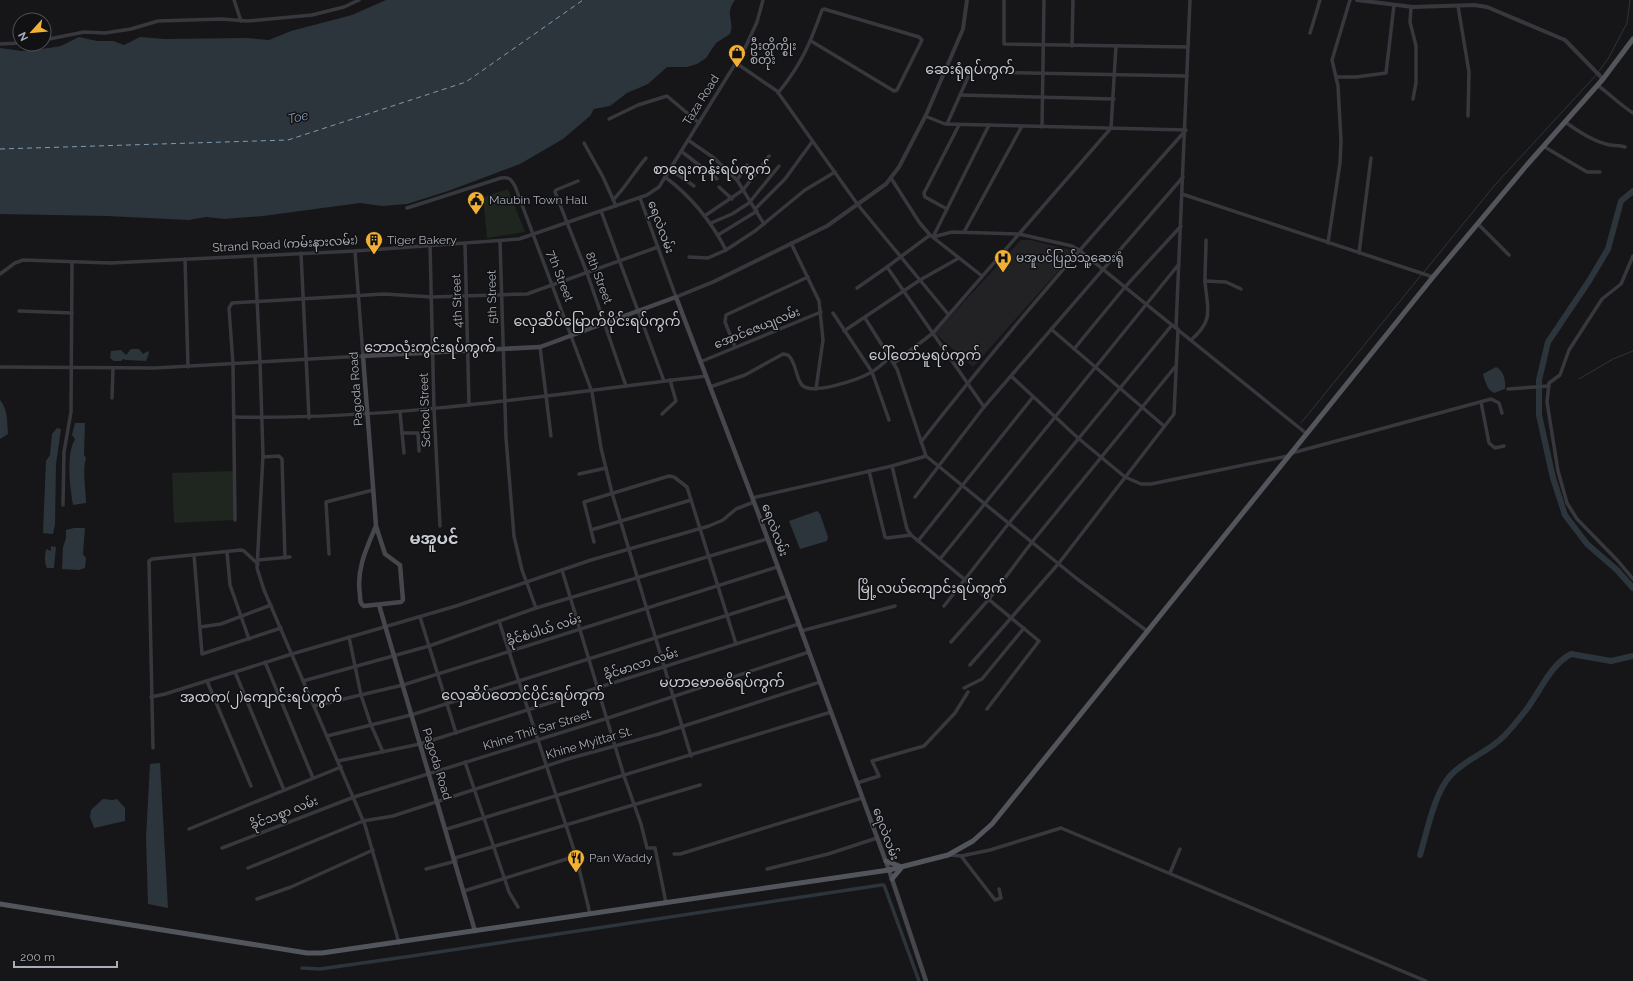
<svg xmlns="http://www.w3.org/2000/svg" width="1633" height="981" viewBox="0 0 1633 981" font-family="Raleway,'Noto Sans Myanmar',sans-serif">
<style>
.built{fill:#222225}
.green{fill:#1e261f}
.water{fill:#2c353c}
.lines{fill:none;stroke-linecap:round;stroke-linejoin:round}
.stream{stroke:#2c353c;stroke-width:1}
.canal{stroke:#2c353c;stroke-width:3.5}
.river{stroke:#2c353c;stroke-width:6}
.ferry{stroke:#7f9bb3;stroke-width:1;stroke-dasharray:5 4;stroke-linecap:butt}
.minor{stroke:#37383d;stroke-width:3.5}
.tertiary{stroke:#37383d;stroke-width:4}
.secondary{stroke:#45474d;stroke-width:4.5}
.primary{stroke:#53555c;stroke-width:5}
.labels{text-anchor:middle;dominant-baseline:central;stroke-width:3;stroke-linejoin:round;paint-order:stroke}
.poi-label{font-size:12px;fill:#a8adb8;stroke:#111113;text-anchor:start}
.street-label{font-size:12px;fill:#a8adb8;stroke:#111113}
.water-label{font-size:13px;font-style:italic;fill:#7f9bb3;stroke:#111113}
.quarter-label{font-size:14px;fill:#c9ccd4;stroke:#111113}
.district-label{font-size:16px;font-weight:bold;fill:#c9ccd4;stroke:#111113}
</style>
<rect width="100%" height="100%" fill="#161618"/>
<polygon class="built" points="1021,240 1030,240 1076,251 973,367 935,333"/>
<g class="green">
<polygon points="508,189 525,232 487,238 483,197"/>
<polygon points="233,471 235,520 174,523 172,473"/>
</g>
<g class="water">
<path d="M386,0H735C724,14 735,21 730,34L716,43L706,58L697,64L687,67H667L648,84L627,93L610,106L594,109L590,116L563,139L520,164L448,191L407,204L382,206L360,203L263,216L224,219L206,217L189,220L107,216L0,214V48L22,51L49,48L61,46L79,37L97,41H113L124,45L140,37L165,39L246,38L269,40L291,31L352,15Z"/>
<polygon points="131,349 139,349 143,354 148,351 149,353 146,361 126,360 123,359 121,361 114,361 110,358 111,351 121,350 126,355"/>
<path d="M1496,367C1504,370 1506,382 1505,389L1494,393C1487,390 1485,381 1483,374Z"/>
<path d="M0,400C8,409 7,422 8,434L0,439Z"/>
<path d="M75,423H85L84,455L86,458C82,471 86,489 86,503L73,505C70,487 66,454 75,439L72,435Z"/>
<polygon points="57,428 61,429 56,464 55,524 53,534 43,533 46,461 50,455 52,434"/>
<polygon points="817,511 820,514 828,537 827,541 800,549 789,521"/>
<polygon points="74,528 85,528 83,554 86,558 85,568 79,570 62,569 63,547 66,538 66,530"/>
<path d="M51,546L56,547L54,568H47C44,562 45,555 46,549L51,551Z"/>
<polygon points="160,763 168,908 148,904 146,838 150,764"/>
<polygon points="103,799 112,800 117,799 125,808 125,821 94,828 90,817 91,810"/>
</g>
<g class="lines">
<g class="stream">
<polyline points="1599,71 1608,59 1627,23 1630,0"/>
<polyline points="1424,272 1494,186 1597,74"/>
<polyline points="1579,379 1613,359 1633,351"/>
<polyline points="1301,423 1422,274"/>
</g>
<polyline class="canal" points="302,968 320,969 412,956 881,885 884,885 919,981"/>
<g class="river">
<polyline points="1633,191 1621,201 1608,249 1589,281 1548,342 1539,380 1539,415 1553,478 1565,515 1587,544 1617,570 1633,588"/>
<path d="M1420,855C1427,832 1434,794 1450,776C1465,759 1489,752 1504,736C1512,728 1519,719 1526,710C1540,692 1550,665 1571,654L1611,661L1633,656"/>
</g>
<polyline class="ferry" points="0,149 288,140 466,82 583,0"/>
<g class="minor">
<polyline points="234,0 241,21"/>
<polyline points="1004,0 1004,44 1188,47"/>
<polyline points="1458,6 1469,72 1468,116"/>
<polyline points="1411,7 1410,22 1416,46 1416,83 1413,99"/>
<polyline points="1310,33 1320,0"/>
<polyline points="44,40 84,32 105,33 131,29 158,21 221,19 248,21 312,15 344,7 359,0"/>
<polyline points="0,44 20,43"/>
<polyline points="1072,46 1073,0"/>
<polyline points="736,63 777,91 858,205 948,314"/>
<polyline points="1336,77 1356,77 1386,73 1394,5"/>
<path d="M1597,85C1610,94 1619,104 1633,113"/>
<path d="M778,93C801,65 810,44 822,10L824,9L919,37L922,40L897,90L894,91L811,41"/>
<polyline points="960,95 1114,99"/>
<polyline points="609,119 638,105 667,96 699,123"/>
<path d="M1565,122C1578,131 1594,142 1610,145C1615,146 1619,145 1625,147"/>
<polyline points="947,124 969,75 973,72 1187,76"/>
<polyline points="1042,127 1044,0"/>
<polyline points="688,140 714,158 737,180 764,224"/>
<polyline points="584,143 603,177 616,206"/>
<polyline points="1543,146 1587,172 1600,172"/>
<polyline points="681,151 717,179"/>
<polyline points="670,169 694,186"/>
<path d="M665,177C692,197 711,221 726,250"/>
<polyline points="891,178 919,222 930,235 982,276"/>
<polyline points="737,180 747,165"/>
<polyline points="578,181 556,190 555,192 587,273 626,386"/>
<polyline points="719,187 732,199"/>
<polyline points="1182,194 1433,277"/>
<polyline points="640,198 676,297"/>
<path d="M613,200C626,187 634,172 646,158"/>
<path d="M407,208L501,178C509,177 511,179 515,186L592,392L601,448L612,493L691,756"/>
<polyline points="755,209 785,179 812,142"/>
<polyline points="947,209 925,197 924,193 959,125"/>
<polyline points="601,211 664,381"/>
<polyline points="706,215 743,190 769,156"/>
<polyline points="711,223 732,214 749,203 779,166"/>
<polyline points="1478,224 1509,255"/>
<polyline points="964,232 1022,126"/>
<polyline points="718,235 757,211"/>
<polyline points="930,235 887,267 984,407"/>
<polyline points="933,237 952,232 1019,234 1111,128 1116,46"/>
<polyline points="933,237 989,125"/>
<polyline points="500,241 506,438 514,536 522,570 536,608"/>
<polyline points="465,243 469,405"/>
<polyline points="791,243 819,301 823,340 816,389"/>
<polyline points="1328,243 1340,163 1341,141 1338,86 1332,60 1350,0"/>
<polyline points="430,245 434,409 440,526"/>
<polyline points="301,253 309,418"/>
<polyline points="1359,253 1371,158"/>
<polyline points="255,256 260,362 263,455 257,568 264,590 365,825 399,943"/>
<polyline points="1633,256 1621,284 1602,299 1569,350 1560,375 1549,383 1547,402 1558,471 1567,503 1577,519 1618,561 1633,579"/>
<polyline points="689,257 708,258 726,250 755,231 805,190 835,172"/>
<polyline points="185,259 188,367"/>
<polyline points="0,274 15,263 23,260 111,263 355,251 519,239 647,195 659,187 745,48 757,22 763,0"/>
<polyline points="1205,281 1226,282 1241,289"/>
<polyline points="857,288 887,267"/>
<polyline points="19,311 72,313"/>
<polyline points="833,313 872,372 889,420"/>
<polyline points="865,318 897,369 926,456 1076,578 1147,631"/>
<polyline points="1176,328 1190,0"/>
<polyline points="1051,329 1164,426"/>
<polyline points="844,331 920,280 959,258"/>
<path d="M1191,340C1215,319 1207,309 1205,281C1205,267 1206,254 1206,240"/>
<polyline points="540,347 551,436"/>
<polyline points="735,347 725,322 726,315 808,277"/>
<polyline points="1074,349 1125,287 1181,226"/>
<polyline points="700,362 821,312"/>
<polyline points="894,363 933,333 1019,234 1072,246 1079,250 1307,434"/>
<polyline points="0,367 155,368 363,356 355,251"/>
<polyline points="1011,376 1078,438 1125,477 1141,484 1151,484 1288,456"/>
<path d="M710,387L745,375L783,354L788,355C797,363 795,377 802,385C812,396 859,379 870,373C877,369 884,363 890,357"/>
<polyline points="1508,389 1549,386"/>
<polyline points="112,398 113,368"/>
<polyline points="1481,402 1489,443 1495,448 1504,446"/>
<polyline points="400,412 404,453"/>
<polyline points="662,414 676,401 670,380"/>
<path d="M235,417C393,420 549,395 706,376"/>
<polyline points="402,433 418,433 419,451"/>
<path d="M921,442C1005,334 1095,232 1186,130L945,124L925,116"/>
<polyline points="1292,453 1491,399 1499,403 1502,413"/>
<polyline points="263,457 279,456 282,459 285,558"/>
<polyline points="892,466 907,529 911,535 1039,641 987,709"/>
<polyline points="869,471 885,537 887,538 911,535"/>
<polyline points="579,474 606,468"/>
<polyline points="915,497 984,407 1183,177"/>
<polyline points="752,498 892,466 926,456"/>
<polyline points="63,505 64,452 71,412 72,262"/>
<polyline points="235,520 233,364 229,308 232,303 384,294 432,297 527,294 658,247"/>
<polyline points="591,530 691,500"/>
<polyline points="918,541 1033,397"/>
<polyline points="594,542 584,502 669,476 674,477 687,487 736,644"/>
<polyline points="227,552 230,585 249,639"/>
<polyline points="329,554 326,502 373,490"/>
<polyline points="194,555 202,654 281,628"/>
<polyline points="940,559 1179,264"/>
<polyline points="258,560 290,557"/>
<polyline points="562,570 624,776 641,824 647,848 655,848 666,903"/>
<polyline points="944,606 1009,523 1172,325"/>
<polyline points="420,617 456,733"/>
<polyline points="499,621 576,856 590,914"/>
<polyline points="200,627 221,624 271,605"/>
<polyline points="801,631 895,606"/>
<polyline points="349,637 361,695 371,725 383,752"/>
<polyline points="951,642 989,599 1032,542 1175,367"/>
<polyline points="265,662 313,778"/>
<polyline points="970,665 1059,563 1174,414 1178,329"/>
<polyline points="235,672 284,790"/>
<polyline points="207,681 251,786"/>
<polyline points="303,681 429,646 536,608 767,539"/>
<polyline points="964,688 982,679 1024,628"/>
<polyline points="151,697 165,694 292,654 456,606 591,560 709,526 723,520 736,509 754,502"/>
<polyline points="314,706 403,685 777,567"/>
<polyline points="327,736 411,715 788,596"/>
<polyline points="153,748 149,561 152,559 241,550 244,551 258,564"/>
<polyline points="338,761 420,744 799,624"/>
<polyline points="465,762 509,892 518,907"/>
<polyline points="857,783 879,776 872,761 924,746 955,713 968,692"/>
<polyline points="189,829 341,767"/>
<polyline points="447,829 831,712"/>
<polyline points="222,848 354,797 608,718 809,652"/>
<polyline points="674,854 680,854 862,798"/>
<polyline points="949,855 961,856 990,850 1061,828 1426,981"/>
<polyline points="961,856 995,900 1001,898 999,889"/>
<polyline points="455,858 700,785"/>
<polyline points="248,868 363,821 393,816 571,758 659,734 820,682"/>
<polyline points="426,869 456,861"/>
<polyline points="767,869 828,854 877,838"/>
<polyline points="1170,873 1180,849"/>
<polyline points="464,891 576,856"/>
<polyline points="257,899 291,887 373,850"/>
</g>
<g class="tertiary">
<polyline points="1357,0 1413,7 1474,5 1487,7 1565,40 1603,79"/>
<polyline points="676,297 713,282 827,226 886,184 899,167 926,115 963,29 967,0"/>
</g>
<g class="secondary">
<path d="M376,526C366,549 356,570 360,595C360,600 360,604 364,606L401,602L403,600L400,565L385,554L376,526L363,356L540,347L676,297L757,510L889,870L926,981"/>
<polyline points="379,605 475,931"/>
</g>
<g class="primary">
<polyline points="886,861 902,867 892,879"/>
<polyline points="0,904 307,953 322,953 889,870 948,855 973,841 992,824 1433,277 1526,166 1603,79 1633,39"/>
</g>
</g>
<defs>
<symbol id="shop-pin" viewBox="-11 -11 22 30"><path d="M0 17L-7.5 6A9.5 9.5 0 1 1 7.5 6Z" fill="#f2b134" stroke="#111113"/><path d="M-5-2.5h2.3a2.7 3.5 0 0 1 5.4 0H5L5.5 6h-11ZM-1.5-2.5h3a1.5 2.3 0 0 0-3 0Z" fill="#111"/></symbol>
<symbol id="civic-pin" viewBox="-11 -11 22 30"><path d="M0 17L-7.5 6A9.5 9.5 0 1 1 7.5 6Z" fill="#f2b134" stroke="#111113"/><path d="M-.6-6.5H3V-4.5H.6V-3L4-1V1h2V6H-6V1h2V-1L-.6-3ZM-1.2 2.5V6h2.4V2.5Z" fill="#111"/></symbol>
<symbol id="building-pin" viewBox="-11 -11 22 30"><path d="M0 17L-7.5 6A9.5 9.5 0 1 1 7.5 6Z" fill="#f2b134" stroke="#111113"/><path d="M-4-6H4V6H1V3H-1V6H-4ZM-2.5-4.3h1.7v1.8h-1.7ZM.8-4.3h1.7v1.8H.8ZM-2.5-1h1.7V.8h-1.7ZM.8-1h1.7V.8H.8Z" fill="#111"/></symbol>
<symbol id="hospital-pin" viewBox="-11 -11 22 30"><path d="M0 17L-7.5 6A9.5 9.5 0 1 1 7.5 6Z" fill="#f2b134" stroke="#111113"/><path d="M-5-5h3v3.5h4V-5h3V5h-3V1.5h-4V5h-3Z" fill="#111"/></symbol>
<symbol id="restaurant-pin" viewBox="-11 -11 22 30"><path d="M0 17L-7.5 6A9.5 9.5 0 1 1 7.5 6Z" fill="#f2b134" stroke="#111113"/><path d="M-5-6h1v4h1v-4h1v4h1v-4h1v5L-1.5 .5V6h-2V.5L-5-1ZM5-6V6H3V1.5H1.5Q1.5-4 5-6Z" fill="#111"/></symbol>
</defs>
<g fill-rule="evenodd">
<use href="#shop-pin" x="727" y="43" width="20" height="27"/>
<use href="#civic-pin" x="466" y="190" width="20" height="27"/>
<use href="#building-pin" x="364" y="230" width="20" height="27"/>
<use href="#hospital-pin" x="993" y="248" width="20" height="27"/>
<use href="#restaurant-pin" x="566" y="848" width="20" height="27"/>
</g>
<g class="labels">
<g class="poi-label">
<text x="750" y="46">ဦးတိုက္စိုး<tspan x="750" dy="14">စတိုး</tspan></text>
<text x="489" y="200">Maubin Town Hall</text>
<text x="387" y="240">Tiger Bakery</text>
<text x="1016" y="258">မအူပင်ပြည်သူ့ဆေးရုံ</text>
<text x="589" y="858">Pan Waddy</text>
</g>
<g class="street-label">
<text transform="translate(701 100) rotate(-58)">Taza Road</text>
<text transform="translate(661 227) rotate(70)">ရေလဲလမ်း</text>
<text transform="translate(285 244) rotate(-3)">Strand Road (ကမ်းနားလမ်း)</text>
<text transform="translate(560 276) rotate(69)">7th Street</text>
<text transform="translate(599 278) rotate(69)">8th Street</text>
<text transform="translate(492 297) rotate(-91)">5th Street</text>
<text transform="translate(457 301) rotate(-92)">4th Street</text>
<text transform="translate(757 328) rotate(-22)">အောင်ဇေယျလမ်း</text>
<text transform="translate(356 389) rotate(-94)">Pagoda Road</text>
<text transform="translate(425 410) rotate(-92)">School Street</text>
<text transform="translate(775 530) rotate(70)">ရေလဲလမ်း</text>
<text transform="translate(544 630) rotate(-18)">ခိုင်စံပါယ် လမ်း</text>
<text transform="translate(641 664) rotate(-18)">ခိုင်မာလာ လမ်း</text>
<text transform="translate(537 730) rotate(-17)">Khine Thit Sar Street</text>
<text transform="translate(589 743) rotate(-16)">Khine Myittar St.</text>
<text transform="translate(437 764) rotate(73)">Pagoda Road</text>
<text transform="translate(284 813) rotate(-21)">ခိုင်သစ္စာ လမ်း</text>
<text transform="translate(886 834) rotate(70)">ရေလဲလမ်း</text>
</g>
<g class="water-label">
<text transform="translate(298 117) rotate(-13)">Toe</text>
</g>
<g class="quarter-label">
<text x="970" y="69">ဆေးရုံရပ်ကွက်</text>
<text x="712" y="169">စာရေးကုန်းရပ်ကွက်</text>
<text x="597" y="321">လှေဆိပ်မြောက်ပိုင်းရပ်ကွက်</text>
<text x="430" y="347">ဘောလုံးကွင်းရပ်ကွက်</text>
<text x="925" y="355">ပေါ်တော်မူရပ်ကွက်</text>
<text x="932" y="588">မြို့လယ်ကျောင်းရပ်ကွက်</text>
<text x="722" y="682">မဟာဗောဓဓိရပ်ကွက်</text>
<text x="523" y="695">လှေဆိပ်တောင်ပိုင်းရပ်ကွက်</text>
<text x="261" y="697">အထက(၂)ကျောင်းရပ်ကွက်</text>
</g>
<g class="district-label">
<text x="434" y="538">မအူပင်</text>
</g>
</g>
<g transform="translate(32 32) rotate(243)"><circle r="19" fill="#111113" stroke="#4d4f55"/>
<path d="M0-3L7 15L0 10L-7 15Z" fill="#f2b134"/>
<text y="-6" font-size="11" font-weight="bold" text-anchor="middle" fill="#a8adb8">N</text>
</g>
<path d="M14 961v6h103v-6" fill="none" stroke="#a8adb8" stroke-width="2"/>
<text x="20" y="961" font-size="12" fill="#a8adb8" stroke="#111113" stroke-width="3" paint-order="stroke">200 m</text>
</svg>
